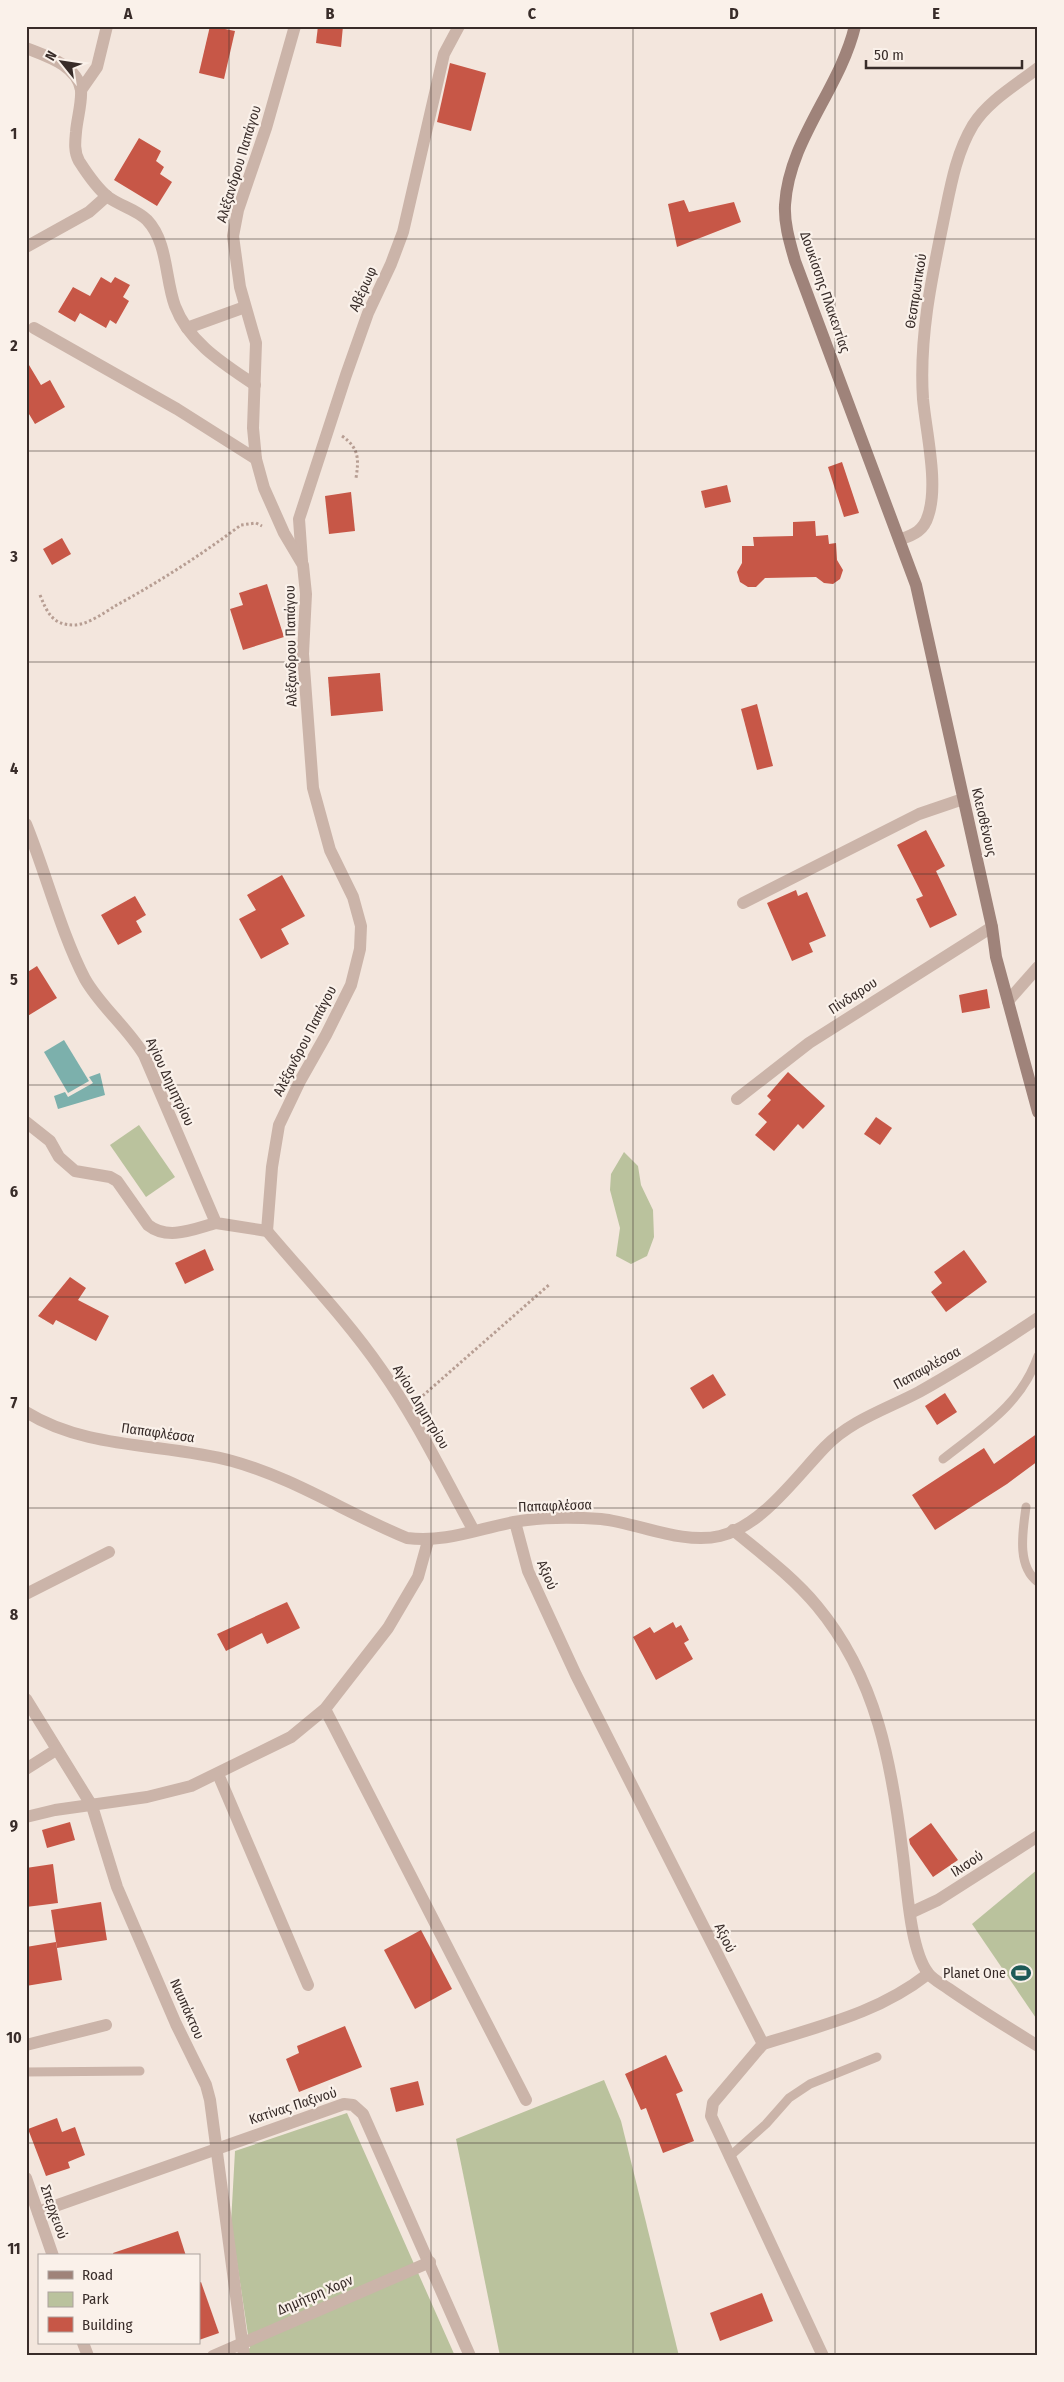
<svg xmlns="http://www.w3.org/2000/svg" width="1064" height="2382" viewBox="0 0 1064 2382" font-family="'Fira Sans Condensed',sans-serif">
<style>
.green{fill:#bac29d}
.water{fill:#7cb0ac}
.building{fill:#c75747}
.lines{fill:none;stroke-linecap:round;stroke-linejoin:round}
.path{stroke:#b79e93;stroke-width:3;stroke-dasharray:2.5 2.5;stroke-linecap:butt}
.service{stroke:#cbb4a9;stroke-width:9}
.minor{stroke:#cbb4a9;stroke-width:12}
.tertiary{stroke:#cbb4a9;stroke-width:12}
.secondary{stroke:#9f837a;stroke-width:12}
.grid{fill:none;stroke:#382c29;stroke-width:1;stroke-opacity:0.55}
.labels{text-anchor:middle;dominant-baseline:central;stroke-width:4.5;stroke-linejoin:round;paint-order:stroke}
.street-label{font-size:14px;fill:#382c29;stroke:#faf1ea}
.poi-label{font-size:14px;fill:#382c29;stroke:#faf1ea;text-anchor:end}
.neatline{fill:none;stroke:#382c29;stroke-width:2}
.grid-label{font-size:16px;text-anchor:middle;font-weight:bold;fill:#382c29}
</style>
<rect width="100%" height="100%" fill="#f3e6dd"/>
<g class="green">
<polygon points="139,1125 175,1177 146,1197 110,1145"/>
<polygon points="624,1152 638,1166 641,1185 653,1210 654,1237 647,1256 631,1264 616,1256 620,1228 610,1190 611,1174"/>
<polygon points="1038,1869 1038,2021 972,1924"/>
<polygon points="604,2080 621,2121 679,2356 500,2356 456,2139"/>
<polygon points="347,2113 455,2356 232,2356 250,2348 231,2223 235,2151"/>
</g>
<g class="water">
<polygon points="64,1040 89,1081 68,1093 44,1052"/>
<polygon points="100,1073 105,1095 58,1109 54,1096 65,1092 68,1097 93,1083 89,1077"/>
</g>
<g class="building">
<polygon points="210,26 235,31 224,79 199,73"/>
<polygon points="318,26 343,26 341,47 316,43"/>
<polygon points="450,63 486,73 471,131 437,122"/>
<polygon points="139,138 161,151 156,161 164,167 160,174 172,182 157,206 114,180"/>
<polygon points="684,200 689,212 734,202 741,222 677,247 668,204"/>
<polygon points="101,277 111,283 115,277 130,285 123,297 129,301 116,324 110,320 106,328 80,313 75,322 58,312 73,287 90,296"/>
<polygon points="26,360 41,385 50,380 65,407 35,424 26,409"/>
<polygon points="842,462 859,513 844,517 828,467"/>
<polygon points="727,485 731,502 705,508 701,491"/>
<polygon points="351,492 355,531 329,534 325,496"/>
<polygon points="815,521 816,536 828,535 829,544 836,543 837,560 843,570 840,579 833,584 824,583 816,577 765,578 756,587 748,587 740,582 737,572 742,563 742,546 754,546 753,537 793,536 793,522"/>
<polygon points="62,538 71,554 52,565 43,549"/>
<polygon points="267,584 284,637 243,650 230,609 243,605 239,593"/>
<polygon points="380,673 383,711 331,716 328,677"/>
<polygon points="757,704 773,766 757,770 741,709"/>
<polygon points="926,830 945,866 936,871 957,915 930,928 916,899 923,896 897,845"/>
<polygon points="282,875 305,916 281,929 289,944 261,959 239,919 256,910 247,895"/>
<polygon points="796,890 798,896 807,892 826,936 809,943 813,952 792,961 767,903"/>
<polygon points="135,896 146,915 136,921 142,932 118,945 101,915"/>
<polygon points="37,966 57,998 26,1017 26,973"/>
<polygon points="987,989 990,1008 962,1013 959,995"/>
<polygon points="788,1072 825,1106 803,1129 798,1124 774,1151 755,1135 767,1122 758,1114 771,1100 767,1096"/>
<polygon points="876,1117 892,1128 880,1145 864,1134"/>
<polygon points="205,1249 214,1270 185,1284 175,1263"/>
<polygon points="964,1250 987,1282 946,1312 931,1292 942,1283 934,1272"/>
<polygon points="70,1277 86,1288 78,1300 109,1316 96,1341 56,1320 53,1325 38,1316"/>
<polygon points="713,1374 726,1395 703,1409 690,1388"/>
<polygon points="945,1393 957,1412 937,1425 925,1406"/>
<polygon points="1038,1433 1038,1461 1007,1484 935,1530 912,1495 984,1448 994,1464"/>
<polygon points="287,1602 300,1628 267,1644 262,1633 226,1651 217,1634"/>
<polygon points="673,1622 676,1628 681,1625 689,1640 684,1643 693,1659 656,1680 633,1637 650,1627 654,1633"/>
<polygon points="70,1822 75,1840 47,1848 42,1830"/>
<polygon points="931,1823 958,1860 933,1877 910,1844 909,1839"/>
<polygon points="53,1864 58,1903 26,1907 26,1868"/>
<polygon points="101,1902 107,1940 57,1948 51,1910"/>
<polygon points="421,1930 452,1989 415,2009 384,1950"/>
<polygon points="56,1942 62,1980 26,1986 26,1947"/>
<polygon points="345,2026 362,2067 299,2092 286,2059 299,2053 297,2046"/>
<polygon points="666,2055 683,2091 676,2094 694,2141 663,2153 646,2108 641,2110 625,2074"/>
<polygon points="418,2081 424,2105 396,2112 390,2088"/>
<polygon points="57,2118 62,2132 75,2127 85,2155 68,2162 70,2168 46,2176 28,2129"/>
<polygon points="178,2231 186,2256 114,2256 113,2253"/>
<polygon points="201,2282 219,2333 199,2340 199,2283"/>
<polygon points="762,2293 773,2321 720,2341 710,2313"/>
</g>
<g class="lines">
<g class="path">
<path d="M342,436C359,448 359,459 356,478"/>
<path d="M40,595C47,612 52,625 74,625C87,625 104,613 115,606C159,582 201,555 241,525L256,523L262,526"/>
<polyline points="419,1399 550,1284"/>
</g>
<g class="service">
<path d="M943,1459C982,1428 1021,1405 1038,1356"/>
<path d="M1026,1507C1023,1530 1016,1566 1038,1582"/>
<polyline points="26,2072 140,2071"/>
<polyline points="729,2157 766,2124 789,2098 810,2084 877,2057"/>
</g>
<g class="minor">
<path d="M26,48C46,56 77,65 81,90C82,103 77,119 76,132C75,142 74,152 79,161C86,172 98,189 108,197C120,206 136,209 147,220C168,242 165,279 175,306C189,343 224,364 255,385"/>
<polyline points="81,90 97,67 107,26"/>
<polyline points="26,247 89,212 107,196"/>
<polyline points="34,328 177,409 256,459"/>
<polyline points="187,328 245,307"/>
<path d="M901,539C914,535 924,530 928,516C939,485 926,432 923,399C919,339 931,281 943,223C950,190 955,155 973,125C988,101 1016,85 1038,68"/>
<polyline points="302,561 299,519 346,375 368,313 391,264 403,232 444,54 459,26"/>
<path d="M26,824C46,873 61,933 85,979C101,1007 127,1027 144,1055L216,1223L267,1231C305,1276 347,1320 381,1369C417,1420 444,1477 474,1531"/>
<polyline points="743,903 919,814 963,799"/>
<polyline points="1008,1001 1038,967"/>
<polyline points="737,1099 809,1043 992,927"/>
<path d="M26,1122L50,1141L59,1157L75,1171L110,1177L117,1181L148,1225C168,1241 194,1229 216,1223"/>
<polyline points="267,1231 272,1167 279,1125 300,1081 326,1035 351,985 360,949 361,926 353,897 330,850 313,788 303,654 306,594 303,565 284,533 264,488 256,459 253,428 256,343 240,287 233,236 238,210 266,128 295,26"/>
<polyline points="515,1522 528,1571 576,1675 763,2044"/>
<path d="M733,1530C762,1554 793,1577 817,1606C877,1678 892,1765 903,1856C907,1886 910,1950 928,1973C932,1979 942,1984 949,1989C978,2009 1007,2027 1038,2046"/>
<polyline points="26,1594 109,1552"/>
<polyline points="26,1699 92,1806 117,1887 176,2024 206,2085 210,2100 244,2356"/>
<polyline points="325,1709 526,2100"/>
<polyline points="26,1769 56,1750"/>
<polyline points="218,1774 308,1985"/>
<polyline points="26,1817 55,1810 147,1797 191,1786 291,1737 325,1709 388,1628 418,1577 428,1541"/>
<polyline points="910,1913 938,1900 1038,1836"/>
<polyline points="763,2044 713,2103 711,2116 823,2356"/>
<path d="M763,2044C823,2025 878,2013 928,1974"/>
<polyline points="26,2045 106,2025"/>
<polyline points="26,2178 53,2256"/>
<polyline points="38,2212 344,2104 353,2105 363,2114 470,2356"/>
<polyline points="83,2343 88,2356"/>
<polyline points="213,2356 430,2262"/>
</g>
<path class="tertiary" d="M26,1412C87,1450 165,1443 232,1461C294,1478 348,1514 407,1538C445,1543 477,1529 514,1522C541,1517 574,1517 601,1519C638,1523 683,1545 720,1536C762,1526 796,1477 825,1447C851,1420 887,1409 919,1392C960,1369 999,1344 1038,1318"/>
<path class="secondary" d="M855,26C840,89 789,139 785,205C784,224 790,243 795,261L916,585L992,927L996,957L1038,1112"/>
</g>
<path class="grid" d="M229,26V2356M431,26V2356M633,26V2356M835,26V2356M26,239H1038M26,451H1038M26,662H1038M26,874H1038M26,1085H1038M26,1297H1038M26,1508H1038M26,1720H1038M26,1931H1038M26,2143H1038"/>
<defs>
<symbol id="stadium-bare" viewBox="-9 -9 18 18"><path d="M0-5a6.5 5 0 1 0 0 10a6.5 5 0 1 0 0-10ZM-3.5-1.8h7v3.6h-7Z" fill="#1e5a57" stroke="#faf1ea" stroke-width="2.5" paint-order="stroke"/></symbol>
</defs>
<g fill-rule="evenodd">
<use href="#stadium-bare" x="1007" y="1959" width="28" height="28"/>
</g>
<g class="labels">
<g class="street-label">
<text transform="translate(239 164) rotate(-73)">Αλέξανδρου Παπάγου</text>
<text transform="translate(363 289) rotate(-66)">Αβέρωφ</text>
<text transform="translate(916 291) rotate(-81)">Θεσπρωτικού</text>
<text transform="translate(825 292) rotate(71)">Δουκίσσης Πλακεντίας</text>
<text transform="translate(291 646) rotate(-91)">Αλέξανδρου Παπάγου</text>
<text transform="translate(984 822) rotate(77)">Κλεισθένους</text>
<text transform="translate(853 996) rotate(-33)">Πίνδαρου</text>
<text transform="translate(305 1041) rotate(-63)">Αλέξανδρου Παπάγου</text>
<text transform="translate(170 1082) rotate(65)">Αγίου Δημητρίου</text>
<text transform="translate(927 1368) rotate(-29)">Παπαφλέσσα</text>
<text transform="translate(421 1407) rotate(59)">Αγίου Δημητρίου</text>
<text transform="translate(158 1433) rotate(8)">Παπαφλέσσα</text>
<text transform="translate(555 1506) rotate(-2)">Παπαφλέσσα</text>
<text transform="translate(547 1575) rotate(67)">Αξιού</text>
<text transform="translate(967 1864) rotate(-33)">Ιλισού</text>
<text transform="translate(725 1938) rotate(64)">Αξιού</text>
<text transform="translate(187 2009) rotate(66)">Ναυπάκτου</text>
<text transform="translate(293 2106) rotate(-18)">Κατίνας Παξινού</text>
<text transform="translate(54 2212) rotate(71)">Σπερχειού</text>
<text transform="translate(315 2295) rotate(-23)">Δημήτρη Χορν</text>
</g>
<g class="poi-label">
<text x="1006" y="1973">Planet One</text>
</g>
</g>
<rect width="1064" height="2382" fill="none" stroke="#faf1ea" stroke-width="55"/>
<rect x="38" y="2254" width="162" height="90" fill="#faf1ea" stroke="#aca29d"/>
<rect x="48" y="2271" width="25" height="8" fill="#9f837a" stroke="#aca29d"/>
<text x="82" y="2280" font-size="15" fill="#382c29">Road</text>
<rect x="48" y="2292" width="25" height="15" fill="#bac29d" stroke="#aca29d"/>
<text x="82" y="2304" font-size="15" fill="#382c29">Park</text>
<rect x="48" y="2317" width="25" height="15" fill="#c75747" stroke="#aca29d"/>
<text x="82" y="2330" font-size="15" fill="#382c29">Building</text>
<g transform="translate(62 62) rotate(300)" stroke="#faf1ea" stroke-width="4" paint-order="stroke">
<path d="M0-4L9 19L0 12L-9 19Z" fill="#382c29"/>
<text y="-8" font-size="14" font-weight="bold" text-anchor="middle" fill="#382c29">N</text>
</g>
<path d="M866 60v8h156v-8" fill="none" stroke="#382c29" stroke-width="2.5"/>
<text x="874" y="60" font-size="15" fill="#382c29" stroke="#faf1ea" stroke-width="4" paint-order="stroke">50 m</text>
<rect x="28" y="28" width="1008" height="2326" class="neatline"/>
<g class="grid-label">
<text x="128" y="19">A</text>
<text x="330" y="19">B</text>
<text x="532" y="19">C</text>
<text x="734" y="19">D</text>
<text x="936" y="19">E</text>
<text x="14" y="139">1</text>
<text x="14" y="351">2</text>
<text x="14" y="562">3</text>
<text x="14" y="774">4</text>
<text x="14" y="985">5</text>
<text x="14" y="1197">6</text>
<text x="14" y="1408">7</text>
<text x="14" y="1620">8</text>
<text x="14" y="1831">9</text>
<text x="14" y="2043">10</text>
<text x="14" y="2254">11</text>
</g>
</svg>
